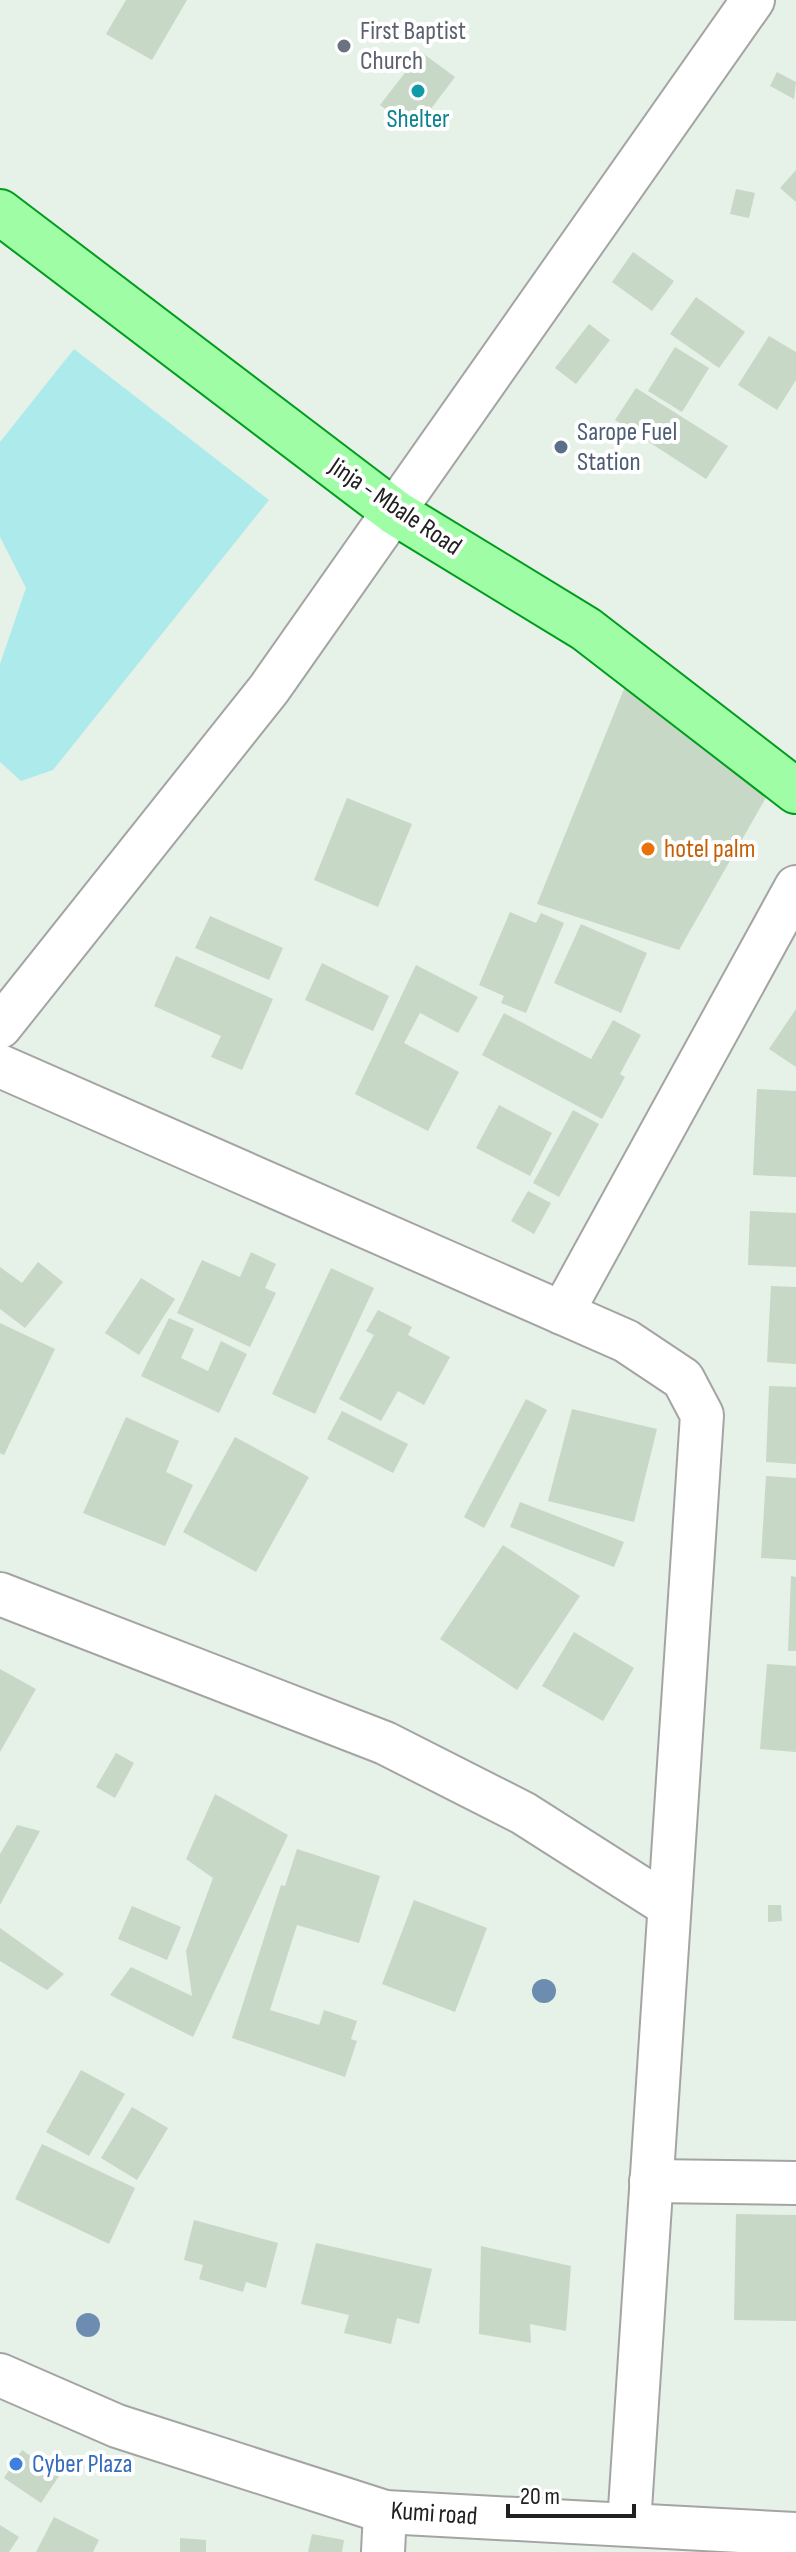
<svg xmlns="http://www.w3.org/2000/svg" width="796" height="2552" viewBox="0 0 796 2552" font-family="'Sofia Sans Condensed',sans-serif">
<style>
.grass{fill:#aceaeb}
.building{fill:#c7d8c6}
.lines{fill:none;stroke-linecap:round;stroke-linejoin:round}
.minor-casing{stroke:#a4a4a4;stroke-width:46}
.primary-casing{stroke:#009c1c;stroke-width:48}
.minor{stroke:#fff;stroke-width:42}
.primary{stroke:#9ffda6;stroke-width:44}
.tree{fill:#6d8db0}
.worship-dot{fill:#6b7280;stroke:#fff;stroke-width:3}
.culture-dot{fill:#0f9aa8;stroke:#fff;stroke-width:3}
.service-dot{fill:#5c6f8a;stroke:#fff;stroke-width:3}
.food-dot{fill:#e8710a;stroke:#fff;stroke-width:3}
.shop-dot{fill:#3f7fe0;stroke:#fff;stroke-width:3}
.labels{text-anchor:middle;dominant-baseline:central;stroke-width:8;stroke-linejoin:round;paint-order:stroke}
.worship-label{font-size:26px;fill:#5b616d;stroke:#fff;text-anchor:start}
.culture-label{font-size:26px;fill:#0d838f;stroke:#fff}
.service-label{font-size:26px;fill:#4e5e75;stroke:#fff;text-anchor:start}
.street-label{font-size:26px;fill:#202020;stroke:#fff}
.food-label{font-size:26px;fill:#c56008;stroke:#fff;text-anchor:start}
.shop-label{font-size:26px;fill:#366cbe;stroke:#fff;text-anchor:start}
</style>
<rect width="100%" height="100%" fill="#e6f1e8"/>
<polygon class="grass" points="74,349 269,500 53,770 21,781 0,762 0,664 26,588 0,537 0,442"/>
<g class="building">
<polygon points="126,0 187,0 152,60 106,34"/>
<polygon points="421,52 455,77 414,131 380,105"/>
<polygon points="777,72 796,82 794,99 770,86"/>
<polygon points="796,170 796,202 780,188"/>
<polygon points="736,189 755,193 749,218 730,214"/>
<polygon points="633,252 674,281 652,311 612,282"/>
<polygon points="696,297 745,332 719,368 670,334"/>
<polygon points="589,324 610,340 576,384 555,368"/>
<polygon points="769,336 796,352 796,380 777,410 738,385"/>
<polygon points="675,347 709,368 682,412 648,391"/>
<polygon points="636,388 728,446 706,479 615,420"/>
<polygon points="628,679 768,794 679,950 537,904"/>
<polygon points="347,798 412,824 378,907 314,880"/>
<polygon points="510,912 536,923 541,913 564,923 526,1013 501,1003 504,996 479,985"/>
<polygon points="210,916 283,948 269,980 195,948"/>
<polygon points="581,924 647,953 621,1013 554,983"/>
<polygon points="176,956 273,999 242,1070 211,1057 221,1036 154,1006"/>
<polygon points="322,963 389,996 373,1031 305,1000"/>
<polygon points="416,965 478,997 458,1033 420,1013 404,1043 459,1072 428,1131 355,1094"/>
<polygon points="796,1009 796,1067 769,1049"/>
<polygon points="504,1013 591,1059 613,1020 641,1035 620,1074 625,1077 602,1119 482,1055"/>
<polygon points="757,1089 796,1091 796,1177 753,1175"/>
<polygon points="499,1105 552,1133 530,1176 476,1148"/>
<polygon points="573,1110 599,1124 559,1197 533,1183"/>
<polygon points="528,1191 551,1203 534,1234 511,1221"/>
<polygon points="750,1211 796,1213 796,1267 748,1265"/>
<polygon points="251,1252 276,1264 265,1288 276,1293 250,1347 177,1313 202,1260 240,1277"/>
<polygon points="38,1262 63,1282 25,1328 0,1309 0,1267 22,1283"/>
<polygon points="331,1268 374,1288 315,1414 272,1394"/>
<polygon points="141,1278 175,1299 139,1355 105,1333"/>
<polygon points="771,1286 796,1287 796,1364 767,1362"/>
<polygon points="378,1310 412,1327 408,1335 450,1357 424,1405 398,1391 381,1421 339,1399 374,1335 366,1331"/>
<polygon points="169,1318 194,1329 181,1358 208,1371 221,1341 247,1354 219,1413 141,1376"/>
<polygon points="0,1323 55,1349 4,1455 0,1453"/>
<polygon points="769,1386 796,1387 796,1464 766,1462"/>
<polygon points="526,1399 547,1410 484,1528 464,1517"/>
<polygon points="572,1409 657,1429 634,1522 548,1501"/>
<polygon points="342,1411 408,1444 393,1473 327,1439"/>
<polygon points="126,1417 179,1441 166,1472 193,1485 165,1546 83,1513"/>
<polygon points="235,1437 309,1477 256,1572 183,1532"/>
<polygon points="766,1476 796,1478 796,1560 761,1558"/>
<polygon points="520,1502 624,1542 614,1567 510,1527"/>
<polygon points="503,1545 580,1596 517,1690 440,1639"/>
<polygon points="791,1576 796,1577 796,1651 788,1651"/>
<polygon points="574,1632 634,1668 603,1721 542,1686"/>
<polygon points="767,1664 796,1666 796,1752 760,1749"/>
<polygon points="0,1669 36,1689 0,1752"/>
<polygon points="116,1753 134,1763 115,1798 96,1787"/>
<polygon points="215,1794 288,1835 193,2037 110,1995 131,1967 192,1996 186,1951 213,1878 186,1859"/>
<polygon points="17,1825 40,1831 0,1905 0,1854"/>
<polygon points="297,1849 380,1876 359,1943 297,1925 270,2010 319,2025 324,2010 357,2021 351,2039 357,2041 345,2077 232,2038 281,1885 285,1886"/>
<polygon points="414,1900 487,1928 455,2012 382,1984"/>
<polygon points="768,1905 781,1905 782,1921 768,1922"/>
<polygon points="132,1906 181,1927 167,1960 118,1939"/>
<polygon points="0,1928 64,1974 47,1990 0,1961"/>
<polygon points="81,2070 125,2094 89,2156 46,2132"/>
<polygon points="132,2107 168,2128 137,2180 101,2158"/>
<polygon points="42,2144 135,2188 109,2244 15,2199"/>
<polygon points="736,2214 796,2215 796,2321 734,2320"/>
<polygon points="194,2220 278,2243 266,2288 246,2282 243,2292 199,2279 203,2265 184,2260"/>
<polygon points="316,2243 432,2269 419,2324 397,2318 391,2344 344,2333 349,2315 301,2304"/>
<polygon points="481,2246 571,2266 566,2331 530,2324 531,2343 479,2334"/>
<polygon points="22,2450 59,2476 41,2503 4,2478"/>
<polygon points="54,2517 99,2540 93,2552 36,2552"/>
<polygon points="0,2525 19,2537 9,2552 0,2552"/>
<polygon points="312,2534 344,2540 342,2552 308,2552"/>
<polygon points="180,2538 206,2540 206,2552 180,2552"/>
</g>
<g class="lines">
<defs>
<g id="minor">
<polyline points="0,1027 269,689 753,0"/>
<polyline points="0,1066 626,1341 683,1379 702,1415 629,2524"/>
<polyline points="562,1313 796,887"/>
<polyline points="0,1594 385,1743 523,1813 669,1906"/>
<polyline points="651,2181 796,2183"/>
<polyline points="0,2375 117,2426 385,2512 796,2534"/>
<polyline points="383,2552 385,2512"/>
</g>
<polyline id="primary" points="0,212 396,513 586,629 796,791"/>
</defs>
<use href="#minor" class="minor-casing"/>
<use href="#primary" class="primary-casing"/>
<use href="#minor" class="minor"/>
<use href="#primary" class="primary"/>
</g>
<g class="tree">
<circle cx="544" cy="1991" r="12"/>
<circle cx="88" cy="2325" r="12"/>
</g>
<circle class="worship-dot" cx="344" cy="46" r="8"/>
<circle class="culture-dot" cx="418" cy="91" r="8"/>
<circle class="service-dot" cx="561" cy="447" r="8"/>
<circle class="food-dot" cx="648" cy="849" r="8"/>
<circle class="shop-dot" cx="16" cy="2464" r="8"/>
<g class="labels">
<g class="worship-label">
<text x="360" y="31">First Baptist<tspan x="360" dy="30">Church</tspan></text>
</g>
<g class="culture-label">
<text x="418" y="119">Shelter</text>
</g>
<g class="service-label">
<text x="577" y="432">Sarope Fuel<tspan x="577" dy="30">Station</tspan></text>
</g>
<g class="street-label">
<text transform="translate(395 507) rotate(34)">Jinja - Mbale Road</text>
<text transform="translate(434 2514) rotate(4)">Kumi road</text>
</g>
<g class="food-label">
<text x="664" y="849">hotel palm</text>
</g>
<g class="shop-label">
<text x="32" y="2464">Cyber Plaza</text>
</g>
</g>
<path d="M508 2504v12h126v-12" fill="none" stroke="#202020" stroke-width="4"/>
<text x="520" y="2504" font-size="24" fill="#202020" stroke="#ffffff" stroke-width="6" paint-order="stroke">20 m</text>
</svg>
